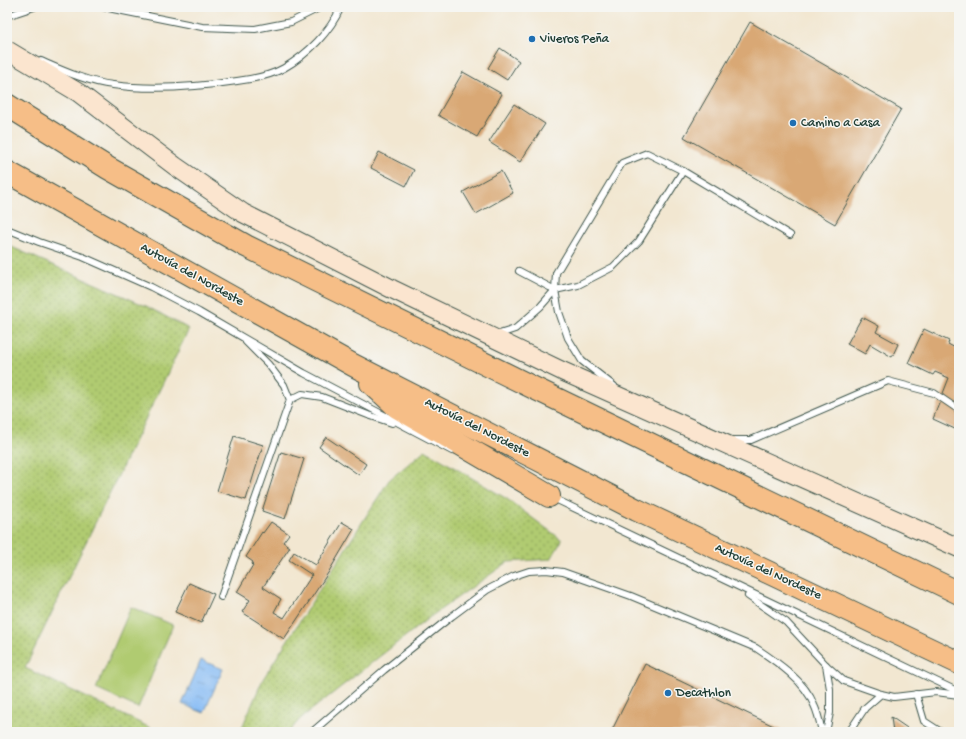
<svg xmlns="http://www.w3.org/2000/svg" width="966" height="739" viewBox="0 0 966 739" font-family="'Gochi Hand',sans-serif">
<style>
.grass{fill:url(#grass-dots);stroke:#688452}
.pitch{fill:#b0cb71;stroke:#688452}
.water{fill:url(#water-ripples);stroke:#527c94}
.building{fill:#d9a874}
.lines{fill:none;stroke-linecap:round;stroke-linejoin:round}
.service-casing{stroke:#3f564c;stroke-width:8}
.secondary-casing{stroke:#3f564c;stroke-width:20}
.motorway-casing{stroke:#3f564c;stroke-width:24}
.service{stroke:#fff;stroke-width:6}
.secondary{stroke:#fbe5cf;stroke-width:18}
.motorway{stroke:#f6be87;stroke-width:22}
.poi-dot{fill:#1f6fb2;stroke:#f6f6f2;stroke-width:1.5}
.labels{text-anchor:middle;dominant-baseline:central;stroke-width:3;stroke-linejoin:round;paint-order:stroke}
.poi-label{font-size:13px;fill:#1f3d34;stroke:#f6f6f2;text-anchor:start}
.street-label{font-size:13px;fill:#1f3d34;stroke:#f6f6f2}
</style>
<defs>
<pattern id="grass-dots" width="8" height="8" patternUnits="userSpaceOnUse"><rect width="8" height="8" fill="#b0cb71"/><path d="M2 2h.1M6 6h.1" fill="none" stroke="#8fa65e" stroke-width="1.8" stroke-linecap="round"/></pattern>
<pattern id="water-ripples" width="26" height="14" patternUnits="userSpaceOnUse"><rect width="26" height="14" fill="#86bbf5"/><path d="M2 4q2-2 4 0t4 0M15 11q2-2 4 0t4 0" fill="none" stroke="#6d99c7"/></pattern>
</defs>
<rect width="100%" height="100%" fill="#f6f6f2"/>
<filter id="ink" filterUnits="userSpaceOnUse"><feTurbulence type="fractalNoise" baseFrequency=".025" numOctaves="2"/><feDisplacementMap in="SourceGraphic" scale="8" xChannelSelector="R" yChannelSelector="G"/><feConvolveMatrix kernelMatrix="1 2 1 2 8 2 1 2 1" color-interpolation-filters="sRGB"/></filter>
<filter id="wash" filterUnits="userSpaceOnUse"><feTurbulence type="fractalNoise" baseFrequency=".012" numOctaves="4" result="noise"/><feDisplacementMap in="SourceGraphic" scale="16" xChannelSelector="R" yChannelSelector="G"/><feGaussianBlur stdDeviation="0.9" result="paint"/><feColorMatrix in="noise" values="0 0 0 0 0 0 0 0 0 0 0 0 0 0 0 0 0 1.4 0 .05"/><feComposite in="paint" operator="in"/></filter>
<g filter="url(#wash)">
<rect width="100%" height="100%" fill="#f2e7d1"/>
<g class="grass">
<polygon points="7,245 146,306 189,329 25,668 159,732 7,732"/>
<polygon points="425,450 507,499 562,540 551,559 508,562 430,617 300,719 289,732 240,732 263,679 389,480"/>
</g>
<polygon class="pitch" points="131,607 173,625 138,708 96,689"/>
<polygon class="water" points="201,660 223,669 204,713 182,704"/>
<g id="blocks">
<g class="building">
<polygon points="750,22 901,109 835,224 684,137"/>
<polygon points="500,48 519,61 507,80 488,68"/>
<polygon points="463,72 502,94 477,137 438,115"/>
<polygon points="514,104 545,124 520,162 489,142"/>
<polygon points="379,152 414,170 406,186 371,168"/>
<polygon points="501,171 513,193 476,214 463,192"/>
<polygon points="862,317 879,326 876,332 898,344 892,357 870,344 865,354 847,344"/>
<polygon points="924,329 949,341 948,344 959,350 959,427 957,430 933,419 949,378 935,372 933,375 908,363"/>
<polygon points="234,436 263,445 246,500 217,491"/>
<polygon points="326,437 366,464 359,475 319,447"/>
<polygon points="281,452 304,459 285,519 262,511"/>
<polygon points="271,522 289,534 283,542 290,547 263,587 281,599 274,612 284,618 312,575 289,560 294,552 316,565 342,522 354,529 328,573 284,639 242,612 250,600 237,592 253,565 252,564 253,562 246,557 262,532 263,533"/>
<polygon points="189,583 214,594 201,623 175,612"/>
<polygon points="645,664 786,732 611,732"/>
<polygon points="891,717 913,732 893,732"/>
<polygon points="946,730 957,731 957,732 947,732"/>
</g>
</g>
</g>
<g filter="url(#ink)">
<use href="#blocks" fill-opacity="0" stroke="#3f564c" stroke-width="1"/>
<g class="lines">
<defs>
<g id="service">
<polyline points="103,7 202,27 255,29 291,22 321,7"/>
<polyline points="7,16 34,7"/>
<path d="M41,61C64,71 88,82 113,85C154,91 197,87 237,81C253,79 270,76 284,68C308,54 330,32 341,7"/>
<polyline points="7,229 39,242 83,257 151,287 199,312 304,373 452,451"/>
<polyline points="519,271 555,290 578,285 613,267 639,241 683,171"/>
<polyline points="496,335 515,329 540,307 555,290"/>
<polyline points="614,386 582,361 568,338 559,312 555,290 556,273 622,163 647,153 683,171 790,235"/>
<polyline points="290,400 302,394 322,397 368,415 392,423"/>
<polyline points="733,440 751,440 888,381 934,393 959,410"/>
<polyline points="553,498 959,692"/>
<polyline points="748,596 786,622 826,665 844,681 881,694 894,697 936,692 959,695"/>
<polyline points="221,597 290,400 284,385 268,364 246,342"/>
<polyline points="916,694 924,721 941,732"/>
<path d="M312,732L384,670L452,616L487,590L514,576L529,571L546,570L563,572L631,596L756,648C777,662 805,681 814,705C818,713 820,723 822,732"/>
<polyline points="826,732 830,713 830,689 826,665"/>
<polyline points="849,732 865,708 881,694"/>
</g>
<polyline id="secondary" points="7,50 79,93 175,166 243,213 392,289 562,371 959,548"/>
<g id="motorway">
<polyline points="7,105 108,168 246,246 536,389 959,593"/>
<polyline points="7,172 353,365 637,510 959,663"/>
<polyline points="371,383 397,407 549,496"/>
</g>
</defs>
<use href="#service" class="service-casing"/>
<use href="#secondary" class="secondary-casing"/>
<use href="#motorway" class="motorway-casing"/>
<use href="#service" class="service"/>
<use href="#secondary" class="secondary"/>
<use href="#motorway" class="motorway"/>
</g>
</g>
<g class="poi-dot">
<circle cx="532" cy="39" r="4"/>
<circle cx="793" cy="123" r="4"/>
<circle cx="668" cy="693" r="4"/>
</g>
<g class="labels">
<g class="poi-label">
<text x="540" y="39">Viveros Peña</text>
<text x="801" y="123">Camino a Casa</text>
<text x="676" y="693">Decathlon</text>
</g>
<g class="street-label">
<text transform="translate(192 275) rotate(29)">Autovía del Nordeste</text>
<text transform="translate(477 428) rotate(27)">Autovía del Nordeste</text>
<text transform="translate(768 572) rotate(25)">Autovía del Nordeste</text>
</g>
</g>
<rect width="966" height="739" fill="none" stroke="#f6f6f2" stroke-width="24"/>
</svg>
